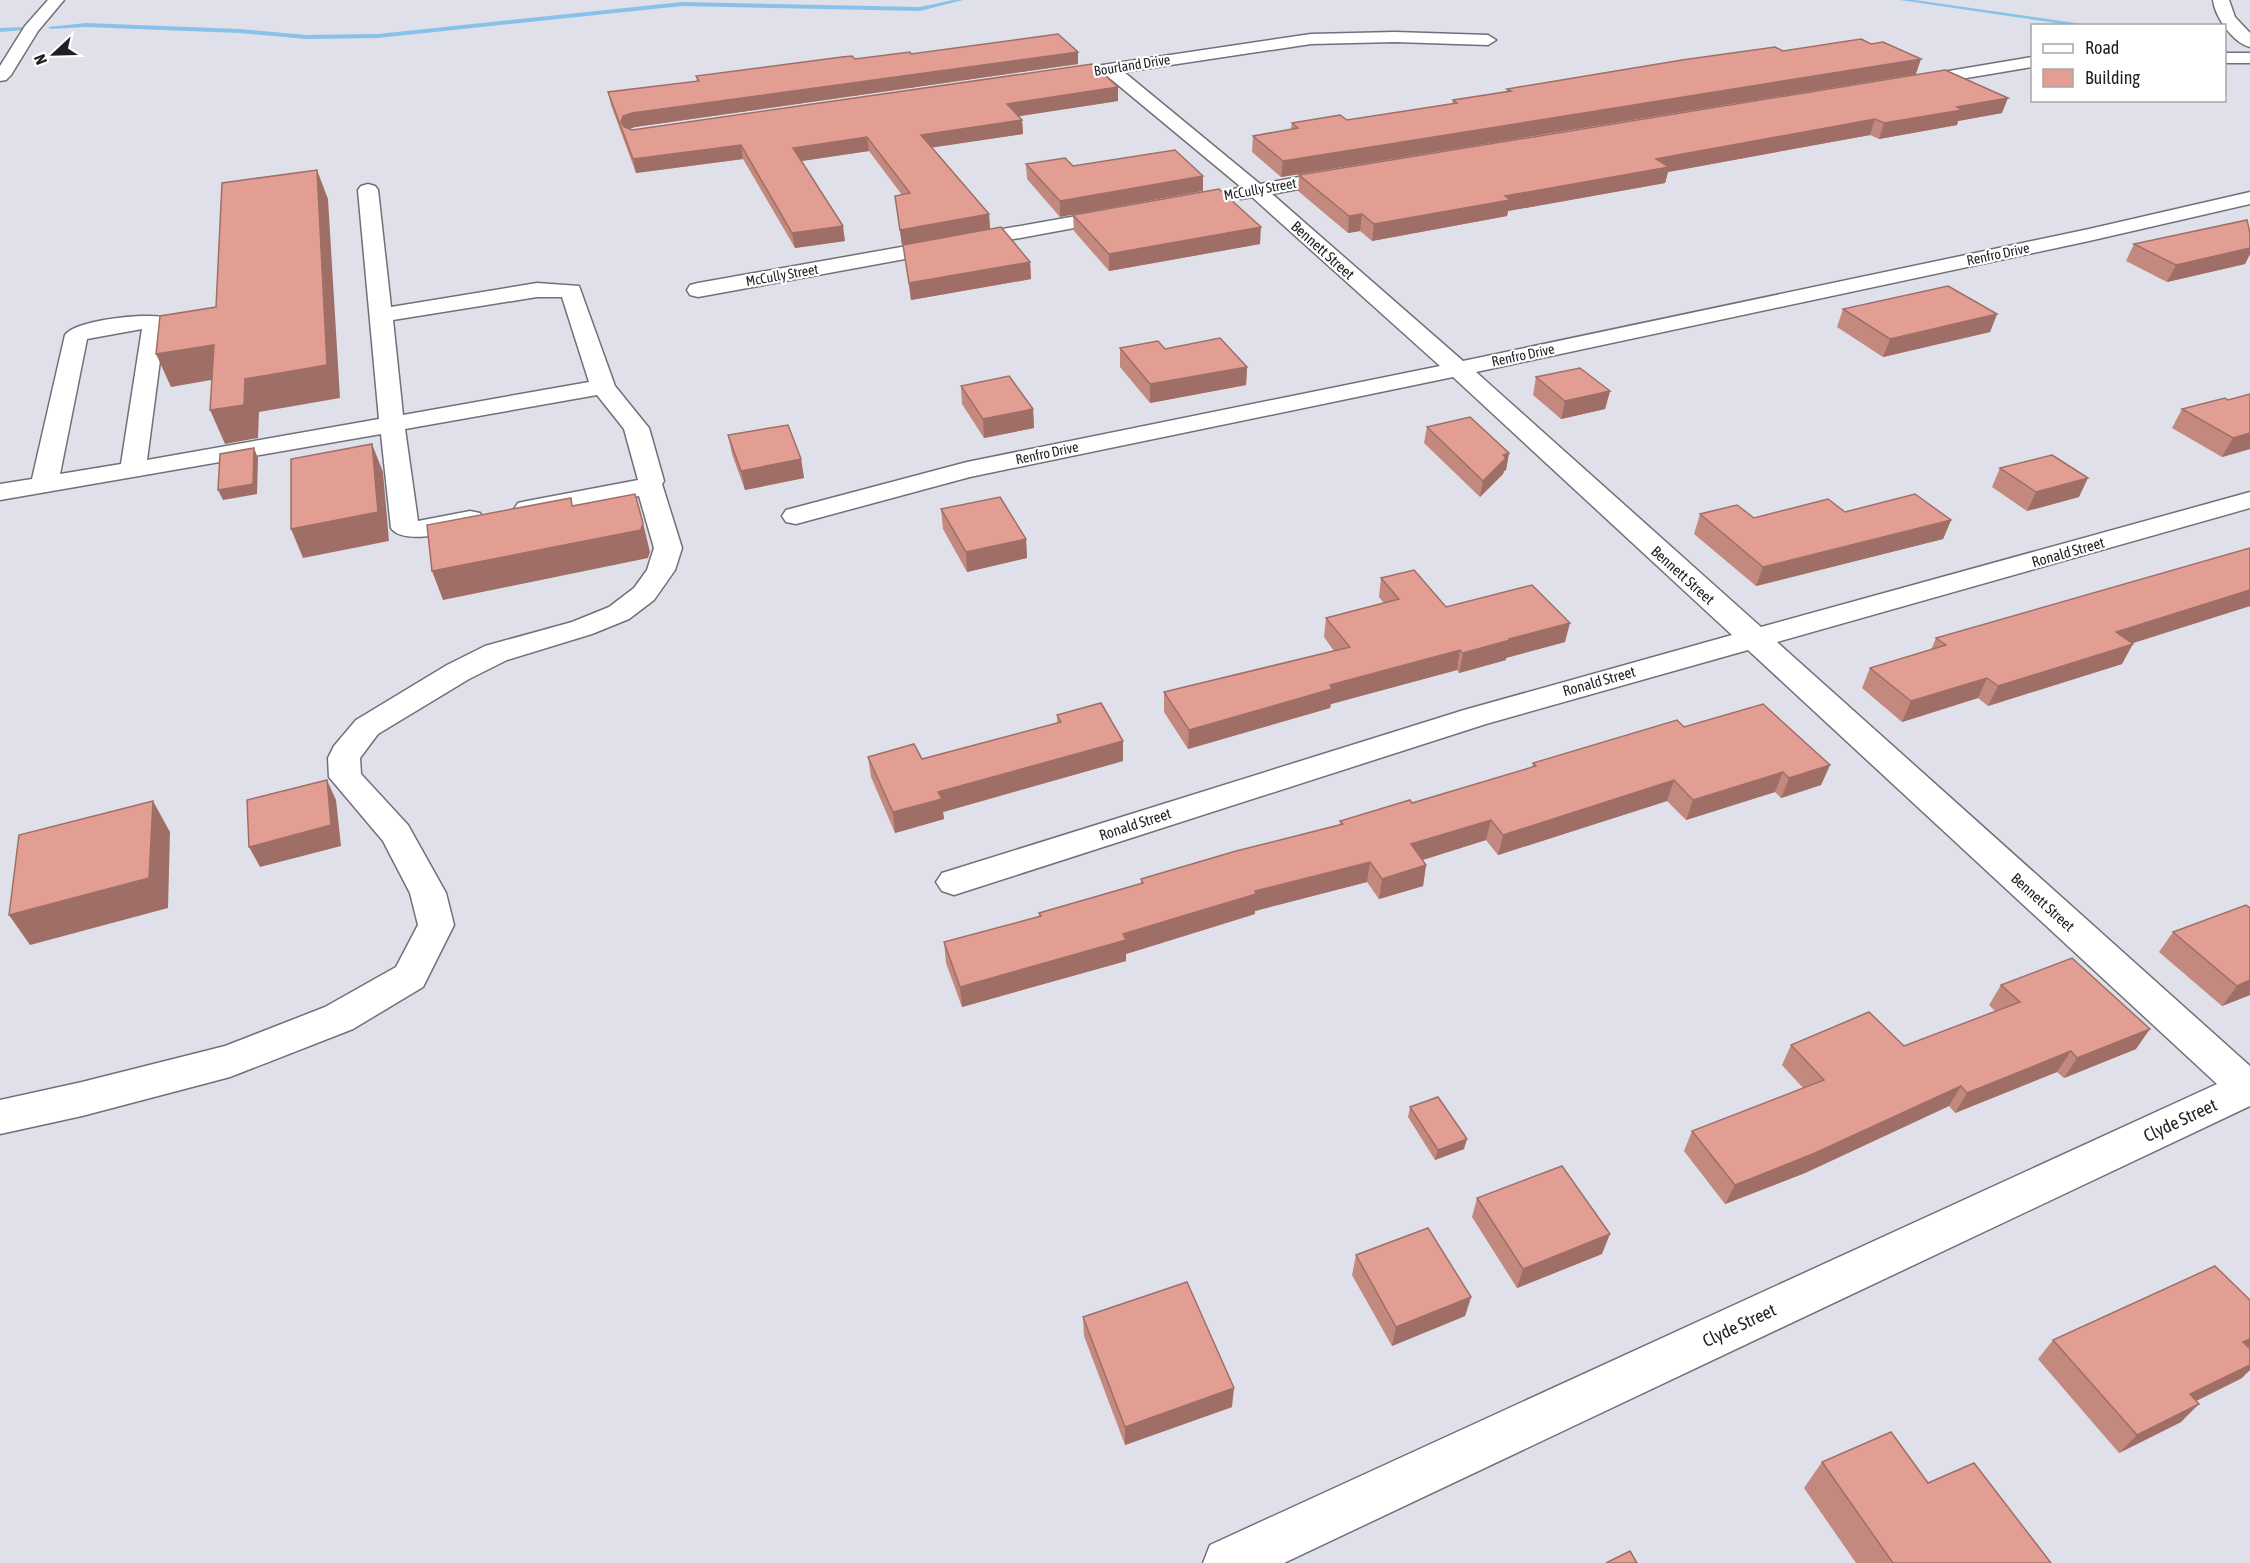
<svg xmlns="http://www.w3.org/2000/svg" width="2250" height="1563" viewBox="0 0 2250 1563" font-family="'Asap Condensed',sans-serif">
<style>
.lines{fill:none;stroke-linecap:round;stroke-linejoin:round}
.stream{fill:#88c2eb;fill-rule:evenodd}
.minor-casing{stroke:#6f7078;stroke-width:3}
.minor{fill:#fff;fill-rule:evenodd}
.wall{fill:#c3887e}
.shaded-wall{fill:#9f6f67}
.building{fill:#e39e93;stroke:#9f6f67;stroke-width:1.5}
.labels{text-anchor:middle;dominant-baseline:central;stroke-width:4.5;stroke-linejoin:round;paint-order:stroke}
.far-street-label{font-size:14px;fill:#1f2023;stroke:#fff}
.street-label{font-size:15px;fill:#1f2023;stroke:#fff}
.near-street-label{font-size:18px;fill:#1f2023;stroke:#fff}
</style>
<rect width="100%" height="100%" fill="#dfe0e9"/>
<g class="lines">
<g class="stream">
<polygon points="953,0 963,0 920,11 682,6 378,38 306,39 239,33 86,27 51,29 48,27 86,23 239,29 306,35 378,34 682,2 920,7"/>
<polygon points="1900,0 1915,0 2096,26 2077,26"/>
<polygon points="25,27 23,30 0,32 0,28"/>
<polygon points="2224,36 2227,37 2227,39 2224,40"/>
</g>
<defs>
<g id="minor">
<polygon points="48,0 64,0 38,31 11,75 6,80 0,81 0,66 25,26"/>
<path d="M2213,0H2229L2235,17L2250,33V47C2233,43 2215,17 2213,0Z"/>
<polygon points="1395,32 1488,35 1496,40 1488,45 1395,42 1311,44 1124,72 1260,184 1344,169 1351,171 1354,175 1351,179 1272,194 1463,361 2089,229 2250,192 2250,204 2089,241 1476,372 1761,627 2250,492 2250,508 1777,642 2250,1066 2250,1106 1284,1563 1203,1563 1210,1545 2217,1084 1748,650 1486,724 954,895 942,891 936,882 942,873 1464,710 1732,635 1453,377 970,477 796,524 786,522 782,516 786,510 967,462 1440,366 1252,197 1241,199 1234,197 1231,193 1234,189 1241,187 1106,75 1090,75 1087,71 1090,67 1096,66 1311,34"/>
<rect x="2224" y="53" width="26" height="10"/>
<polygon points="2032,57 2032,67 1913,87 1907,86 1904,82 1907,78 1913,77"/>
<path d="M368,184L375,186L378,190L391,307L537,283L579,286L615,386L649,428L664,481L662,484L682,548L675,570L654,600L629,619L592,634L507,660L469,679L378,734L360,758L361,774L408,825L413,834L446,893L454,925L423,987L353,1029L230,1077L82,1116L0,1134V1100L82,1082L225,1046L325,1007L396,967L418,925L410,893L383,841L329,777L328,758L334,746L356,720L447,665L485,646L572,622L609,607L634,588L647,570L654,548L639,496L527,517L518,515L514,509L518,503L527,501L638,480L624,429L597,395L405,429L418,521L470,511L480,513L484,519L480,525C459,530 404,547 391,528L381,434L0,500V484L32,479L65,335C75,320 144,313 162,317L165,322L147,460L379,419L358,190L361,186ZM537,297H562L589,382L403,415L393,320ZM142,329L121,464L60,474L87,339Z"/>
<polygon points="1116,209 1123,211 1126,215 1123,219 698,297 690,295 687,290 690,285 698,283"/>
</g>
</defs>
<use href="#minor" class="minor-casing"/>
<use href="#minor" class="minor"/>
</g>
<g class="wall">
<polygon points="1783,51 1916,74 1281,177 1252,152 1253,136 1291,129 1292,123 1347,120 1452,104 1453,100 1507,92 1507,89"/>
<polygon points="1078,52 1078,64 635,127 629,129 632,130 1118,101 1018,116 1022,120 1023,134 932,147 989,214 990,229 902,245 895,196 902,195 869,151 801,161 845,241 795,248 743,159 636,173 611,105 608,92 697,81 696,76 911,54"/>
<polygon points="1945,70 2002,113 1958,121 1957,125 1879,139 1870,135 1668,172 1665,183 1508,211 1507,216 1372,241 1360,231 1348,233 1298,191 1299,175"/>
<polygon points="1026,164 1073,166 1060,217 1027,179"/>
<polygon points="1073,215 1260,244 1109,271 1074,231"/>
<polygon points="2250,233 2250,254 2245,264 2167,282 2126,261 2134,244"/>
<polygon points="903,245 1030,262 1031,279 911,300"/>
<polygon points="1843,309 1997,314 1990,332 1883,357 1837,327"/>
<polygon points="1120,348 1165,349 1247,367 1246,385 1150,403 1120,367"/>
<polygon points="1536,377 1610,391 1605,409 1561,419 1533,395"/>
<polygon points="961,386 1033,409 1034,428 984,438 962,404"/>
<polygon points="2225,398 2250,449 2222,457 2172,428 2182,409"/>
<polygon points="1427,427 1509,453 1506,470 1504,471 1503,474 1480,497 1424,443"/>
<polygon points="728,435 801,459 804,478 745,490 732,454"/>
<polygon points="2000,468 2079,497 2027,511 1992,487"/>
<polygon points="941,509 1026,539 1027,558 967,572 943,529"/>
<polygon points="1845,512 1951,520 1943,539 1756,586 1694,534 1700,514 1754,518"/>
<polygon points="2250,548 2250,606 2132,643 2122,664 1988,706 1978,698 1902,722 1862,688 1870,668 1931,650 1936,638"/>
<polygon points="1381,578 1446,607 1565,642 1506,658 1506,660 1459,673 1457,670 1331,704 1330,708 1188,749 1164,712 1164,692 1334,651 1324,637 1326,618 1384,603 1379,597"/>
<polygon points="1057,715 1123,761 943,812 944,819 895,833 871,777 868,757 922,759 1057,723"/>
<polygon points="1684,727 1830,765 1821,785 1781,798 1775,792 1686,820 1667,801 1498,855 1486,840 1422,860 1426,865 1423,886 1379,899 1367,882 1255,911 1255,914 1126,954 1126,961 962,1007 946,963 944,942 1039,917 1039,913 1141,883 1141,879 1340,825 1340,821 1412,803 1532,768 1533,763"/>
<polygon points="2250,908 2250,995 2222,1006 2159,952 2173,932"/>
<polygon points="2001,985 2136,1049 2064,1078 2057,1072 1955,1113 1949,1106 1805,1173 1725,1204 1684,1151 1692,1131 1803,1088 1782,1065 1791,1045 1904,1046 1996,1012 1989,1005"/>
<polygon points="1410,1107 1464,1149 1435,1160 1408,1117"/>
<polygon points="1477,1198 1602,1254 1517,1288 1472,1217"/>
<polygon points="1356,1255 1471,1297 1465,1316 1392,1346 1352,1275"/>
<polygon points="1083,1317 1232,1407 1125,1445 1084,1336"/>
<polygon points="2053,1340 2242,1378 2196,1401 2181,1422 2119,1453 2038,1359"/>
<polygon points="1822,1462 1928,1483 2051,1563 1856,1563 1804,1488"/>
</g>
<g class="shaded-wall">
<polygon points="1078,52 1078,64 635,127 626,130 621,122 623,116 632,113"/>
<polygon points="1921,59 1916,74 1281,177 1283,161"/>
<polygon points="1118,87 1118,101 1008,118 1007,104"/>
<polygon points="2008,98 2002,113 1958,121 1957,125 1879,139 1884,123 1957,107"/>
<polygon points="1875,119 1870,135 1668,172 1665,183 1508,211 1507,216 1372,241 1374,224 1656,159"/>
<polygon points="1022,120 1023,134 923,149 921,135"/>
<polygon points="867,137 869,151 795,162 793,148"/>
<polygon points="741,145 743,159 636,173 633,159"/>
<polygon points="317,170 328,199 340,398 259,412 258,438 225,444 210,410 245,379"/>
<polygon points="1203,176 1203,191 1060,217 1060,201"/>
<polygon points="989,214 990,229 902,245 900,230"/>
<polygon points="1362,214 1360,231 1348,233 1349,216"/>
<polygon points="843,226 845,241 795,248 792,233"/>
<polygon points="1261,227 1260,244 1109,271 1109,254"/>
<polygon points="2250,248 2250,254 2245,264 2167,282 2176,265"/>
<polygon points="1030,262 1031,279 911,300 909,283"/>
<polygon points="1997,314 1990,332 1883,357 1890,339"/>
<polygon points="214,345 228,377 171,387 156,354"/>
<polygon points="1247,367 1246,385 1150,403 1150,384"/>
<polygon points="1610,391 1605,409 1561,419 1565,401"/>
<polygon points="1033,409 1034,428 984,438 983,419"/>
<polygon points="2250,433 2250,449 2222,457 2233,438"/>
<polygon points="372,444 383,472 389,541 303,558 291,529"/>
<polygon points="254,448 258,458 257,494 223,500 218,490"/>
<polygon points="1509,453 1506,470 1504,471 1503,474 1480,497 1483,481 1503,455"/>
<polygon points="801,459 804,478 745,490 741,471"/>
<polygon points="2088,478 2079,497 2027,511 2036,492"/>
<polygon points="1951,520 1943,539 1756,586 1763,567"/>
<polygon points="643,523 650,552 648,558 443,600 432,571"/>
<polygon points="1026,539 1027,558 967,572 966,552"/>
<polygon points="2250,590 2250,606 2105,652 2116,632"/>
<polygon points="1570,623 1565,642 1506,658 1506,660 1459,673 1463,653 1509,639"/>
<polygon points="2133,644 2122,664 1988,706 1998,686"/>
<polygon points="1460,650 1457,670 1331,704 1330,708 1188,749 1189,730 1330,685"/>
<polygon points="1987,678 1978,698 1902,722 1911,701"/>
<polygon points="1123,741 1123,761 943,812 944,819 895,833 893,812 938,792"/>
<polygon points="1830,765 1821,785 1781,798 1789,778"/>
<polygon points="1783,772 1775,792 1686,820 1693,800"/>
<polygon points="327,780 336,800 341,846 260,867 249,847"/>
<polygon points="1674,780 1667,801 1498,855 1503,835"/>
<polygon points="153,801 170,832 168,908 30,945 9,915"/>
<polygon points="1491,820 1486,840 1407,865 1411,844"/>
<polygon points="1370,862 1367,882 1255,911 1255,914 1126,954 1126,961 962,1007 960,987 1255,891"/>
<polygon points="1426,865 1423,886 1379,899 1382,879"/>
<polygon points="2250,980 2250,995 2222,1006 2237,986"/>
<polygon points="2150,1029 2136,1049 2064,1078 2077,1058"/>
<polygon points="2071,1051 2057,1072 1955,1113 1967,1093"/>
<polygon points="1961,1086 1949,1106 1805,1173 1725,1204 1735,1185"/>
<polygon points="1467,1139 1464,1149 1435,1160 1438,1150"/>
<polygon points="1610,1234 1602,1254 1517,1288 1523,1269"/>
<polygon points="1471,1297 1465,1316 1392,1346 1396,1327"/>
<polygon points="2250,1339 2250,1348 2243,1342"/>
<polygon points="2250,1365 2250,1370 2242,1378 2172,1413 2190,1394"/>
<polygon points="1234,1388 1232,1407 1125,1445 1125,1427"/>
<polygon points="2199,1404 2181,1422 2119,1453 2137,1435"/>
</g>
<g class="building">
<polygon points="1058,34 1078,52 632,113 623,116 621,122 624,127 632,130 1092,64 1118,87 1007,104 1022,120 921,135 989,214 900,230 895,196 910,193 867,137 793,148 843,226 792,233 741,145 633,159 608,92 699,81 696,76 842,57 852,56 855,59 910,52 911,54"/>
<polygon points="1861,39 1871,44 1883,42 1921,59 1283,161 1253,136 1298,128 1292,123 1340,115 1347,120 1457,103 1453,100 1511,91 1507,89 1682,60 1775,47 1783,51"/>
<polygon points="1945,70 2008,98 1957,107 1962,110 1884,123 1875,119 1656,159 1669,167 1505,196 1510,200 1374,224 1362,214 1349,216 1299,175"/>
<polygon points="1175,150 1203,176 1060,201 1026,164 1065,158 1073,166"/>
<polygon points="317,170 327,365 245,379 244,405 210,410 214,345 156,354 160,316 216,307 222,183"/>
<polygon points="1219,189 1261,227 1109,254 1073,215"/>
<polygon points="2247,220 2250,233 2250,248 2176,265 2134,244"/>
<polygon points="1001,227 1030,262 909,283 903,245"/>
<polygon points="1948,286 1997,314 1890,339 1843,309"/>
<polygon points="1220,338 1247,367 1150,384 1120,348 1158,341 1165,349"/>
<polygon points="1580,368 1610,391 1565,401 1536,377"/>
<polygon points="1009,376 1033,409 983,419 961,386"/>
<polygon points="2250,394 2250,433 2233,438 2182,409 2225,398 2228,400"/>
<polygon points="1470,417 1509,453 1503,455 1506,458 1483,481 1427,427"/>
<polygon points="788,425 801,459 741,471 728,435"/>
<polygon points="372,444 378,512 291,529 291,459"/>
<polygon points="254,448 253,484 218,490 220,454"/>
<polygon points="2052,455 2088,478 2036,492 2000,468"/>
<polygon points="635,494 643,523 641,530 432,571 427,525 571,498 572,506"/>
<polygon points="1915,494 1951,520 1763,567 1700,514 1737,505 1754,518 1828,499 1845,512"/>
<polygon points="1000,497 1026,539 966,552 941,509"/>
<polygon points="2250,548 2250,590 2116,632 2133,644 1998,686 1987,678 1911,701 1870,668 1946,645 1936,638"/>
<polygon points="1414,570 1446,607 1532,585 1570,623 1509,639 1510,640 1463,653 1460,650 1330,685 1332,689 1189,730 1164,692 1350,647 1326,618 1399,599 1381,578"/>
<polygon points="1101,703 1123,741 938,792 942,799 893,812 868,757 914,744 922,759 1061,722 1057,715"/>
<polygon points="1763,704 1830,765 1789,778 1783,772 1693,800 1674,780 1503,835 1491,820 1411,844 1426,865 1382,879 1370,862 1255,891 1256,894 1123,934 1126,940 960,987 944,942 1041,916 1039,913 1143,883 1141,879 1236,851 1343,824 1340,821 1410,800 1412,803 1536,766 1533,763 1677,720 1684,727"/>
<polygon points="327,780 331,825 249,847 247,800"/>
<polygon points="153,801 149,878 9,915 19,835"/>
<polygon points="2246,905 2250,908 2250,980 2237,986 2173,932"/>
<polygon points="2072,958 2150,1029 2077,1058 2071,1051 1967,1093 1961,1086 1815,1153 1735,1185 1692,1131 1824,1080 1791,1045 1869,1012 1904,1046 2020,1002 2001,985"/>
<polygon points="1438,1097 1467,1139 1438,1150 1410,1107"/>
<polygon points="1562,1166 1610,1234 1523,1269 1477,1198"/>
<polygon points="1428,1228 1471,1297 1396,1327 1356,1255"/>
<polygon points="2215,1266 2250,1300 2250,1339 2243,1342 2250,1349 2250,1365 2190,1394 2199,1404 2137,1435 2053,1340"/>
<polygon points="1187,1282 1234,1388 1125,1427 1083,1317"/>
<polygon points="1891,1432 1928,1483 1974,1463 2051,1563 1893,1563 1822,1462"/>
<polygon points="1630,1551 1637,1563 1606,1563"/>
</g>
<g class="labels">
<g class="far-street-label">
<text transform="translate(1132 65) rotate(-9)">Bourland Drive</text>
<text transform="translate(1260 189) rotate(-10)">McCully Street</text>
<text transform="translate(1998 254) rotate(-12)">Renfro Drive</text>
<text transform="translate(782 275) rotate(-10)">McCully Street</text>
<text transform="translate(1523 355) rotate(-12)">Renfro Drive</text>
<text transform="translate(1047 453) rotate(-12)">Renfro Drive</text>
</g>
<g class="street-label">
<text transform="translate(1323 250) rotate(42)">Bennett Street</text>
<text transform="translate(2068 552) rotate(-16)">Ronald Street</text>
<text transform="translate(1683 575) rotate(42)">Bennett Street</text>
<text transform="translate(1599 681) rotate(-16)">Ronald Street</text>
<text transform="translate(1135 824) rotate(-18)">Ronald Street</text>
<text transform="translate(2043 902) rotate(42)">Bennett Street</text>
</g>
<g class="near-street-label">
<text transform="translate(2180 1120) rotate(-25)">Clyde Street</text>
<text transform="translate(1739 1325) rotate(-25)">Clyde Street</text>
</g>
</g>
<rect x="2031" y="24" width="195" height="78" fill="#ffffff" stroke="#a5a6a7" stroke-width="1.5"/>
<rect x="2043" y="44" width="30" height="9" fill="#ffffff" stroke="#a5a6a7" stroke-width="1.5"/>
<text x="2085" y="54" font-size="18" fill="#1f2023">Road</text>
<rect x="2043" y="69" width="30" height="18" fill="#e39e93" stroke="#a5a6a7" stroke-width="1.5"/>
<text x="2085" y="84" font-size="18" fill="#1f2023">Building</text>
<g transform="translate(54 54) rotate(248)" stroke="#ffffff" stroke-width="4.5" paint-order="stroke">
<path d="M0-4.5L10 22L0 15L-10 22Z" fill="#1f2023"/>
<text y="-9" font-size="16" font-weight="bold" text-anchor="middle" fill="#1f2023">N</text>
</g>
</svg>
